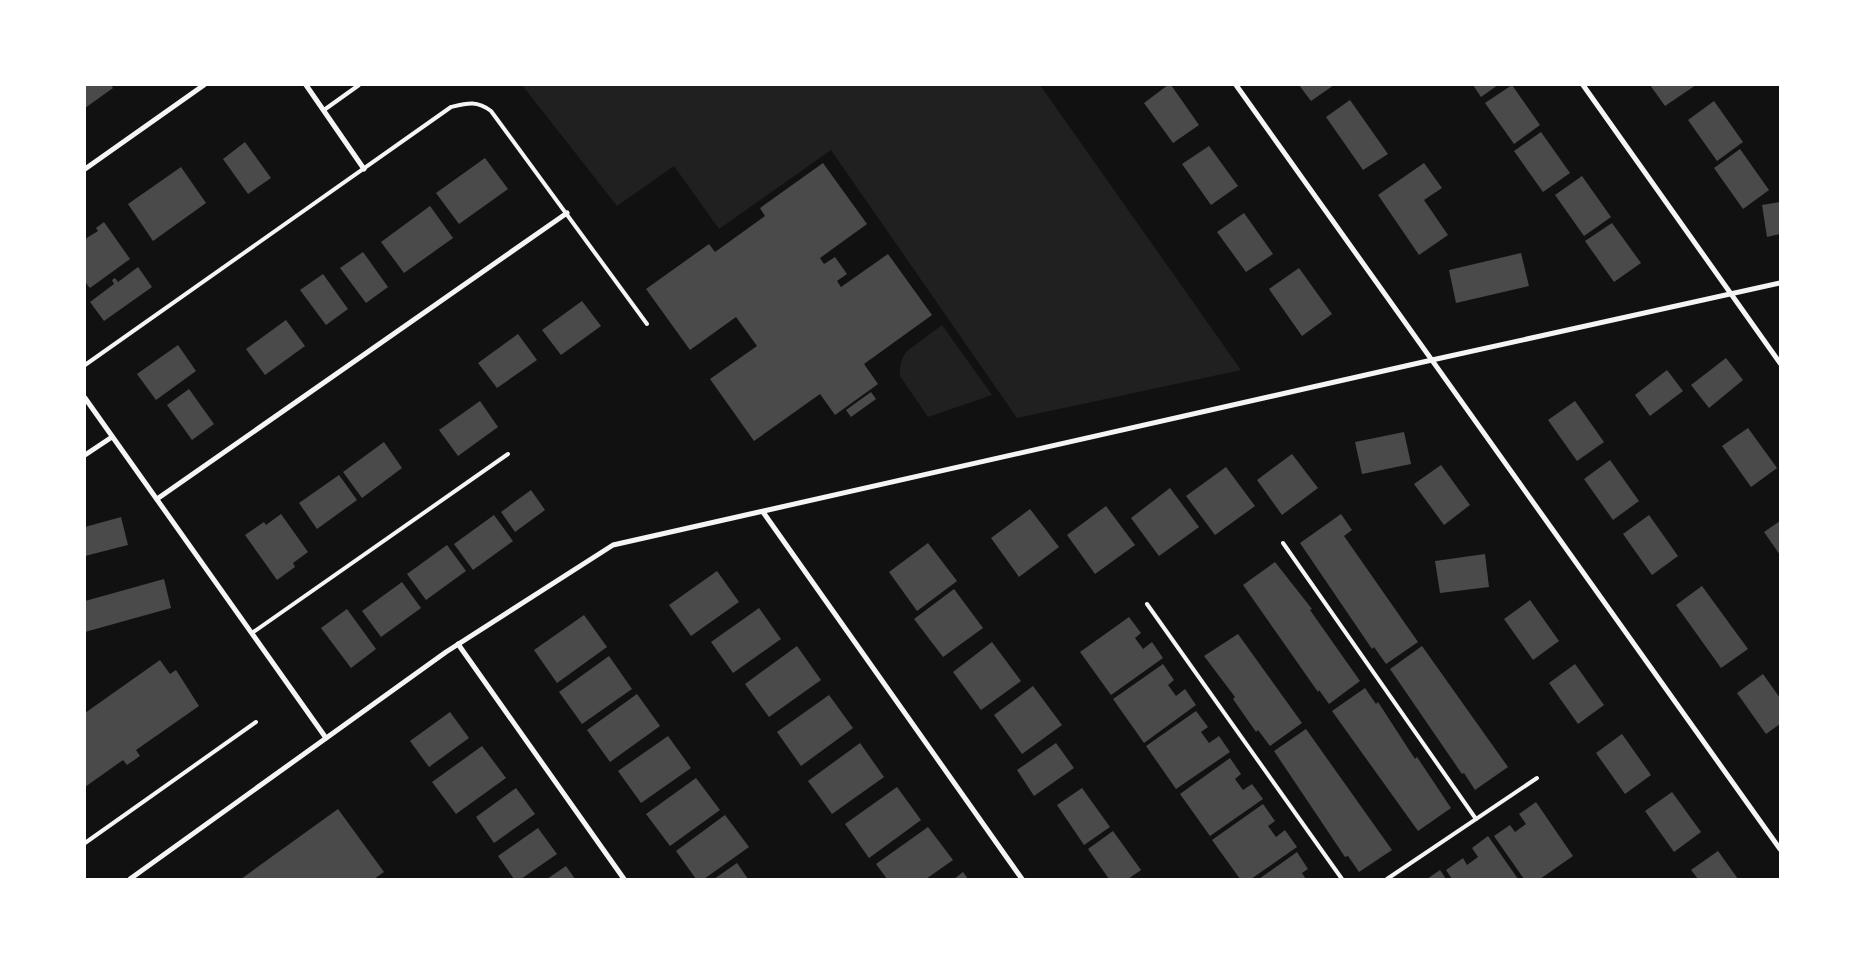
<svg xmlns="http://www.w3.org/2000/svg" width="1865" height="964" viewBox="0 0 1865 964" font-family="'Archivo Narrow',sans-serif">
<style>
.green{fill:#202020}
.building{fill:#4a4a4a}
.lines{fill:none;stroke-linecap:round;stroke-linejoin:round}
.service{stroke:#f5f5f5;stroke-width:4}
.minor{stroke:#f5f5f5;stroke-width:5}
</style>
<rect width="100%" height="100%" fill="#111"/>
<g class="green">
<polygon points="522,85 1040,85 1241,370 1017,418 831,150 719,229 674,166 617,206"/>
<path d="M942,325L992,395L928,417L900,376C899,367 901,358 907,351Z"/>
</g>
<g class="building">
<polygon points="85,85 111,85 113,88 85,108"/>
<polygon points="1168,85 1171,85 1199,125 1173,143 1144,103"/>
<polygon points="1299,85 1334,85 1311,101"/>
<polygon points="1473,85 1498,85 1481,97"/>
<polygon points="1512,85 1540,125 1514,144 1485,103"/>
<polygon points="1650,85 1696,85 1665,106"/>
<polygon points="1350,100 1388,154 1363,170 1326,117"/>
<polygon points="1714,101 1743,142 1717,161 1688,120"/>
<polygon points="1541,132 1570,173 1543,192 1514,151"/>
<polygon points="245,142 271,178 248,194 223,159"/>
<polygon points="1209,146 1238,186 1211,205 1182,164"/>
<polygon points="1740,149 1769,190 1743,209 1714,168"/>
<polygon points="485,158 508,189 459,224 436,193"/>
<polygon points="823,163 867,224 820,258 824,264 835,257 847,274 837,281 841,287 888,254 932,315 864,364 878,384 835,415 820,394 754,441 710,379 757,346 736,317 690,350 646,289 709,244 715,252 765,216 760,208"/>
<polygon points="1424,163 1442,188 1424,200 1448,235 1419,255 1378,195"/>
<polygon points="181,167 206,203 153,241 128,204"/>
<polygon points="1582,176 1611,217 1584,236 1555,195"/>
<polygon points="1780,202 1780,234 1767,237 1762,205"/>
<polygon points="430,206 453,238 404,273 381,242"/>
<polygon points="1244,213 1273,254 1246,272 1217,232"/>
<polygon points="104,222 130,259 90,288 85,282 85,239 98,231 96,228"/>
<polygon points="1612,223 1641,263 1614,282 1585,241"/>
<polygon points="363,252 388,287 366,303 340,268"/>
<polygon points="1521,253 1529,286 1456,303 1449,270"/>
<polygon points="138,267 152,287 104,321 90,302 114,284 112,280 115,278 118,282"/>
<polygon points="1299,268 1332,314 1302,336 1269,289"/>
<polygon points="323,274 348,309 326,325 300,290"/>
<polygon points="582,301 601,326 561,355 542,330"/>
<polygon points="286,320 305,346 265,375 246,349"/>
<polygon points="518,334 537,360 497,388 478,363"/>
<polygon points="178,345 196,371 156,400 137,374"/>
<polygon points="1726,358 1743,380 1709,408 1691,385"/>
<polygon points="1667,370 1683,391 1650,416 1635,395"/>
<polygon points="189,389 214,424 192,440 167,405"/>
<polygon points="871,392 876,399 851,417 846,410"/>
<polygon points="480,401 498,427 458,456 439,430"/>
<polygon points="1575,401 1604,442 1577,461 1548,420"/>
<polygon points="1748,428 1777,468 1751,487 1722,446"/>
<polygon points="1404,432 1411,464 1362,474 1355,442"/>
<polygon points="384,442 402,468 362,498 343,472"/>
<polygon points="1292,454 1318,488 1282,515 1257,480"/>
<polygon points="1610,460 1639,501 1613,520 1584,479"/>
<polygon points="1441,465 1470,505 1444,525 1414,484"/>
<polygon points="1226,467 1255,506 1215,535 1186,496"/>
<polygon points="339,475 357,500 317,529 299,503"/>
<polygon points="1170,488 1199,527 1159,556 1131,518"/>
<polygon points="531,490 545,510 515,532 501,512"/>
<polygon points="1106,506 1135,545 1095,574 1067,535"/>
<polygon points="1030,509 1059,547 1019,577 991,538"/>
<polygon points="281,514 308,552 293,563 295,567 277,580 245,535 264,522 266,525"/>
<polygon points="1341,514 1352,530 1344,536 1418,642 1386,664 1374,647 1372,649 1300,543"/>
<polygon points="494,515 513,541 473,570 454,544"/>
<polygon points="1649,515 1678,556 1652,575 1623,534"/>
<polygon points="121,517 128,545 85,556 85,527"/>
<polygon points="1780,521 1780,555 1764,532"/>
<polygon points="928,543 957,581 917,611 889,572"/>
<polygon points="447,545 466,571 426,600 407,574"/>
<polygon points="1485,554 1489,587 1440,593 1435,561"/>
<polygon points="1275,562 1312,609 1310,610 1360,681 1329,704 1319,690 1318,692 1243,585"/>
<polygon points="717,571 739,602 691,636 669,605"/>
<polygon points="164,579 171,608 85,632 85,601"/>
<polygon points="402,582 421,608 381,637 362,611"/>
<polygon points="1702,586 1748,649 1721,668 1676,605"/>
<polygon points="954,589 983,628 943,657 914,619"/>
<polygon points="1530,600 1559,641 1533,660 1504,619"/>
<polygon points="759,608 781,639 733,673 711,642"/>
<polygon points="347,609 376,649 351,668 321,628"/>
<polygon points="584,615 607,647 557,683 534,650"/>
<polygon points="1129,617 1141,633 1135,638 1143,649 1152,642 1163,658 1111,695 1080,652"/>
<polygon points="1238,634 1302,723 1270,746 1258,730 1256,732 1233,699 1235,697 1204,656"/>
<polygon points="992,642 1021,681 981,710 953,672"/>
<polygon points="797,646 821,680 769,717 745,684"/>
<polygon points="1422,646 1508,767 1475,790 1464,773 1462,774 1390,669"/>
<polygon points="609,656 632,689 582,724 559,692"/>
<polygon points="160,660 170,674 176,670 199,706 136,750 140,756 127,765 123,760 85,787 85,713"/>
<polygon points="1163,664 1174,680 1168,685 1176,696 1185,689 1196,705 1144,743 1113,699"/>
<polygon points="1575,664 1604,705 1578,724 1549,683"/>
<polygon points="1763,674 1780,698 1780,724 1766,734 1737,693"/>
<polygon points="1033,686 1062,725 1022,754 994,715"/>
<polygon points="1365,688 1376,704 1378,702 1415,759 1417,757 1451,808 1418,831 1332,711"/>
<polygon points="637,694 660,726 610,762 587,730"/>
<polygon points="829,695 853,728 801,766 777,732"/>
<polygon points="1196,711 1208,727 1201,732 1209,743 1219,736 1230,752 1176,789 1146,746"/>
<polygon points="450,712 469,738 429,767 410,741"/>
<polygon points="1306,729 1392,850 1359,872 1348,856 1345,857 1274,751"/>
<polygon points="1622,734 1651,775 1625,794 1596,753"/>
<polygon points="668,736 691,768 641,803 618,771"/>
<polygon points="860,743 884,777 832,814 808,781"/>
<polygon points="1056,743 1074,768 1034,796 1017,770"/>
<polygon points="482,746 506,778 456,814 432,782"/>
<polygon points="1230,758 1241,774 1235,779 1243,790 1252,784 1263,799 1210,836 1180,794"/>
<polygon points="696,778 720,810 670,846 646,814"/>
<polygon points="897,787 921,820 869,858 845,824"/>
<polygon points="516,788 535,814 494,843 476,817"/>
<polygon points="1082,788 1110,827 1084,845 1057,805"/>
<polygon points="1672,792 1701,832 1674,852 1645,811"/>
<polygon points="1536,802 1573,856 1540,879 1524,879 1494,836 1510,825 1515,832 1526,824 1519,814"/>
<polygon points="1263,804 1275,821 1268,826 1276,837 1285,830 1297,847 1251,879 1240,879 1212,840"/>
<polygon points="338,809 384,872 374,879 241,879"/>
<polygon points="725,815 749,847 704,879 696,879 676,851"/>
<polygon points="928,827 953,860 926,879 887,879 876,864"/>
<polygon points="538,828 557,854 521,879 514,879 498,856"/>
<polygon points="1113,831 1141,870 1128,879 1109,879 1088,849"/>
<polygon points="1488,836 1518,879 1452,879 1446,870 1463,858 1467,865 1478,857 1472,848"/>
<polygon points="1718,851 1738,879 1698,879 1691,870"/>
<polygon points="1297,852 1308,869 1302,873 1306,879 1259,879"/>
<polygon points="737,863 748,879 714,879"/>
<polygon points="566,866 575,879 547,879"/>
<polygon points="1440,870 1446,879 1427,879"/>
<polygon points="963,872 968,879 954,879"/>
</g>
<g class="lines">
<g class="service">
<polyline points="324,110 359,85"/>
<path d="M85,365L451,107C467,103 477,100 491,111L647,324"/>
<polyline points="1283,543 1476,819"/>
<polyline points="1147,604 1342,879"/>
<polyline points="252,633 508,454"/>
<polyline points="85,843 256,722"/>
<polyline points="1387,879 1537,778"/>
</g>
<g class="minor">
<polyline points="306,85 364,169"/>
<polyline points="1236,85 1780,849"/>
<polyline points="1583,85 1780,363"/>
<polyline points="85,169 204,85"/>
<polyline points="85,398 326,738"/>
<polyline points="85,455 112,437"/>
<polyline points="157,499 567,213"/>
<polyline points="763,512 1022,879"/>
<polyline points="458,644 624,879"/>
<polyline points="130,879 446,652 613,545 1432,360 1780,283"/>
</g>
</g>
<rect width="1865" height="964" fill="none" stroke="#ffffff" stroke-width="172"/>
</svg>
